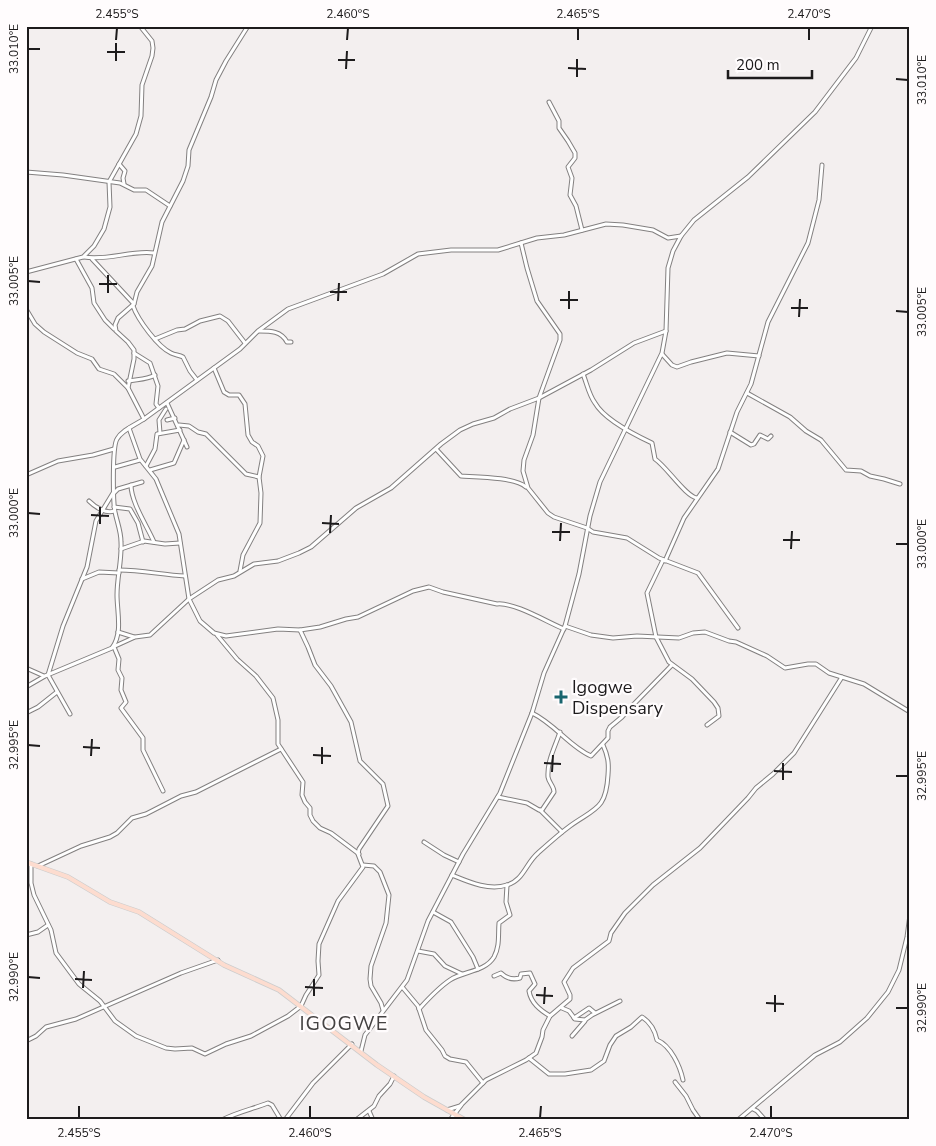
<svg xmlns="http://www.w3.org/2000/svg" width="936" height="1146" viewBox="0 0 936 1146" font-family="'Nunito Sans',sans-serif">
<style>
.lines{fill:none;stroke-linecap:round;stroke-linejoin:round}
.minor-casing{stroke:#838080;stroke-width:5}
.major-casing{stroke:#cdcdcd;stroke-width:5.5}
.minor{stroke:#fff;stroke-width:3}
.major{stroke:#fddccf;stroke-width:4}
.ticks{fill:none;stroke:#1d1b1c;stroke-width:2}
.poi-dot{fill:#19656e;stroke:#fffcfd;stroke-width:2}
.labels{text-anchor:middle;dominant-baseline:central;stroke-width:4.5;stroke-linejoin:round;paint-order:stroke}
.poi-label{font-size:18px;fill:#1d1b1c;stroke:#fffcfd;text-anchor:start}
.quarter-label{font-size:20px;letter-spacing:1px;fill:#454242;stroke:#fffcfd}
.neatline{fill:none;stroke:#1d1b1c;stroke-width:2}
.ticks-label{font-size:12px;text-anchor:middle;fill:#1d1b1c}
</style>
<rect width="100%" height="100%" fill="#f3efef"/>
<g class="lines">
<defs>
<g id="minor">
<polyline points="549,102 559,121 559,128 568,141 575,153 575,158 568,167 572,178 570,195 576,206 582,230"/>
<polyline points="119,164 125,171 123,178 124,184"/>
<polyline points="26,172 63,175 120,183 134,190 146,190 170,206"/>
<polyline points="521,243 527,268 537,301 560,334 560,340 539,398 533,435 524,460 523,471 528,488 548,513 554,517 587,528 593,532 627,538 659,558 698,573 738,628"/>
<path d="M84,257C108,261 131,250 154,253"/>
<polyline points="76,259 92,288 94,303 105,320 114,329"/>
<polyline points="92,259 134,304"/>
<polyline points="26,272 83,257 94,246 104,229 110,207 109,182 136,134 141,116 142,85 152,56 153,48 152,41 140,26"/>
<path d="M133,306C138,320 158,347 171,353C175,355 179,355 183,357L190,371L197,380"/>
<polyline points="26,309 35,324 44,332 77,353 92,359 99,369 114,374 128,388"/>
<path d="M259,331C271,331 281,331 287,342H291"/>
<polyline points="155,339 177,330 185,329 200,321 220,316 228,321 245,343"/>
<polyline points="134,353 150,363 158,386 156,404 159,408"/>
<polyline points="662,354 672,365 677,367 691,362 727,353 759,356"/>
<polyline points="214,368 224,392 229,395 239,395 245,404 248,435 252,442 258,446 263,456 259,477 261,493 260,523 243,555 240,571"/>
<path d="M583,374C587,384 589,395 595,403C604,419 635,435 652,443L655,459C667,467 686,497 697,498"/>
<path d="M128,381C138,379 146,380 155,375"/>
<polyline points="747,393 790,417 806,431 821,440 846,470 861,471 870,476 884,479 900,484"/>
<polyline points="167,403 187,447"/>
<polyline points="144,419 128,388 134,359 134,350 128,342 116,331 115,325 118,318 134,304 137,292 152,266 162,222 183,181 188,166 189,150 211,97 216,80 226,61 248,26"/>
<polyline points="167,420 175,418"/>
<polyline points="179,425 189,426 198,432 206,434 246,474 259,477"/>
<path d="M129,428L140,459L156,479L179,534L189,599L200,621L214,633L226,636L278,629L300,630L320,627L346,619L358,617L413,591L429,587L443,592L497,604C514,602 547,622 564,629"/>
<polyline points="730,432 751,445 754,444 760,435 768,439 771,436"/>
<polyline points="160,433 159,420 166,409"/>
<path d="M436,449L461,476C477,477 514,477 526,487"/>
<polyline points="146,466 155,449 157,434 180,430"/>
<polyline points="115,467 140,460"/>
<polyline points="150,470 174,463 184,440"/>
<polyline points="26,475 58,461 93,455 114,449"/>
<path d="M131,485C131,502 147,526 154,542"/>
<polyline points="113,494 118,489 142,482"/>
<path d="M89,501C95,507 106,514 114,511"/>
<polyline points="114,507 130,509 138,523 143,542"/>
<polyline points="121,549 144,541 165,544 180,543"/>
<polyline points="663,560 647,593 656,637 669,662 692,679 714,702 718,708 719,716 707,725"/>
<polyline points="665,561 684,518 718,469 737,412 751,384 768,322 808,243 819,200 822,165"/>
<path d="M119,570C142,570 163,575 185,576"/>
<polyline points="82,579 99,572 119,573"/>
<polyline points="565,626 591,635 613,638 637,636 679,638 693,633 705,632 729,641 736,642 767,656 785,668 808,664 816,664 829,673 864,684 910,712"/>
<polyline points="118,632 134,637"/>
<polyline points="217,635 237,659 256,676 273,698 278,720 278,744 303,782 302,795 305,802 310,808 310,815 313,821 320,828 331,833 359,854"/>
<polyline points="113,647 135,637 150,635 189,599 218,580 234,576 254,564 278,561 299,553 311,547 356,508 391,488 441,444 460,430 473,424 494,418 510,409 539,398 591,370 634,343 666,331"/>
<polyline points="114,647 119,659 118,670 122,678 121,690 126,702 121,708 143,738 143,750 163,791"/>
<polyline points="26,668 44,676"/>
<path d="M26,687L45,676L112,648C123,633 117,612 117,595C117,577 122,560 121,542C121,531 117,522 115,512C113,502 112,447 117,439C122,430 135,425 144,419L240,349L258,331L288,309L383,274L418,254L451,250H498L537,238L564,235L606,224L623,225L653,230L668,238L681,236"/>
<polyline points="26,713 38,707 57,692"/>
<path d="M532,713C555,724 570,747 591,756L608,738V731L610,727L622,717L634,704L672,665"/>
<polyline points="70,714 48,675 63,626 87,567 96,521 113,493"/>
<path d="M498,797L527,803L539,810H542L554,792C554,786 549,783 548,777C547,761 555,747 560,732"/>
<polyline points="540,810 562,832"/>
<polyline points="424,842 444,855 459,862"/>
<polyline points="31,864 31,883 34,895 51,930 56,953 79,984 100,1001 115,1021 136,1036 166,1048 175,1049 192,1048 205,1054 226,1044 251,1036 288,1016 301,1006 306,995 319,975 318,961 319,944 338,901 363,867 358,854 359,849 388,806 383,784 360,761 351,722 331,686 315,665 308,647 300,630"/>
<polyline points="363,865 374,866 380,872 389,895 386,923 371,966 370,979 371,986 381,1003 383,1010"/>
<polyline points="38,866 81,846 110,837 117,833 132,818 146,814 181,796 196,792 281,749"/>
<path d="M452,875C469,882 489,891 507,885C523,881 526,863 538,853C548,844 559,834 570,826C595,808 606,810 608,775C609,763 608,756 603,745"/>
<polyline points="433,912 451,922 473,957 478,969"/>
<polyline points="26,935 38,932 48,925"/>
<polyline points="418,951 434,954 445,966 462,974"/>
<path d="M494,976L501,973C506,978 513,980 520,978L521,974L530,973L535,984L529,991C531,1003 540,1010 550,1016"/>
<polyline points="403,988 418,1006 426,1030 442,1050 445,1056 450,1059 466,1062 483,1083"/>
<polyline points="562,1008 569,1011 575,1019 585,1020 592,1015 620,1001"/>
<path d="M419,1009C429,998 438,988 450,980C463,971 485,972 494,957C500,946 498,935 499,923L510,915L506,902L507,885"/>
<polyline points="574,1018 589,1008 595,1013"/>
<polyline points="572,1036 585,1021"/>
<polyline points="26,1041 36,1036 46,1027 76,1019 181,973 218,960"/>
<polyline points="361,1051 365,1035 407,980 428,921 463,854 500,793 532,713 544,673 565,626 579,574 590,516 600,482 662,353 666,331 668,268 673,251 681,236 694,220 748,177 815,112 856,58 872,26"/>
<path d="M529,1058L549,1074H565L591,1070L604,1061L610,1045L616,1036L631,1027L642,1017C650,1022 655,1031 657,1040C671,1046 680,1066 683,1080"/>
<polyline points="675,1082 686,1096 693,1110 700,1120"/>
<polyline points="753,1109 757,1111 765,1120"/>
<polyline points="447,1110 460,1106"/>
<polyline points="369,1111 373,1120"/>
<path d="M222,1120C237,1112 253,1109 268,1103L272,1105L281,1120"/>
<polyline points="285,1120 313,1083 352,1044"/>
<polyline points="356,1120 374,1106 379,1096 390,1084 394,1076"/>
<polyline points="450,1120 462,1104 486,1080 526,1060 536,1053 542,1037 543,1030 550,1016 570,999 570,995 564,982 573,968 609,941 611,933 625,913 653,885 700,848 748,798 756,788 773,774 794,753 842,677"/>
<polyline points="738,1120 815,1055 840,1042 867,1018 888,992 899,970 907,937 910,915"/>
</g>
<polyline id="major" points="26,862 68,877 110,902 139,912 224,965 279,990 377,1065 424,1097 465,1120"/>
</defs>
<use href="#minor" class="minor-casing"/>
<use href="#major" class="major-casing"/>
<use href="#minor" class="minor"/>
<use href="#major" class="major"/>
</g>
<path class="ticks" d="M116,40L117,28M347,40L348,28M578,40V28M809,40V28M28,49H40M107,52H125M338,60H355M116,61V43M568,68L586,69M346,69L347,51M577,77V59M896,79L908,80M28,281L40,282M99,284H117M330,292H347M108,293V275M560,300H578M338,301L339,283M791,308H808M569,309V291M896,311L908,312M799,317L800,299M28,513L40,514M91,515L109,516M322,523L339,524M100,524V507M552,532H570M330,533L331,515M783,540H800M560,541L561,523M896,544H908M791,549L792,531M28,745L40,746M83,747L100,748M313,755L331,756M91,756L92,739M544,763L561,764M322,764V747M774,771L792,772M552,772L553,755M896,776H908M783,780V763M28,977L40,978M75,979L92,980M305,987L323,988M83,988L84,971M536,995L553,996M314,996V979M766,1003L784,1004M544,1004L545,987M896,1008H908M775,1012V995M79,1118V1106M310,1118V1106M540,1118L541,1106M771,1118V1106"/>
<path class="poi-dot" d="M558.5 689.5h5v5h5v5h-5v5h-5v-5h-5v-5h5z"/>
<g class="labels">
<g class="poi-label">
<text x="572" y="687">Igogwe<tspan x="572" dy="21">Dispensary</tspan></text>
</g>
<g class="quarter-label">
<text x="344" y="1023">IGOGWE</text>
</g>
</g>
<rect width="936" height="1146" fill="none" stroke="#fffcfd" stroke-width="55"/>
<path d="M728 70v8h84v-8" fill="none" stroke="#1d1b1c" stroke-width="2.5"/>
<text x="736" y="70" font-size="15" fill="#1d1b1c" stroke="#fffcfd" stroke-width="4" paint-order="stroke">200 m</text>
<rect x="28" y="28" width="880" height="1090" class="neatline"/>
<g class="ticks-label">
<text x="117" y="18">2.455°S</text>
<text x="348" y="18">2.460°S</text>
<text x="578" y="18">2.465°S</text>
<text x="809" y="18">2.470°S</text>
<text transform="translate(14 49) rotate(-90)" y="4">33.010°E</text>
<text transform="translate(922 80) rotate(-90)" y="4">33.010°E</text>
<text transform="translate(14 281) rotate(-90)" y="4">33.005°E</text>
<text transform="translate(922 312) rotate(-90)" y="4">33.005°E</text>
<text transform="translate(14 513) rotate(-90)" y="4">33.000°E</text>
<text transform="translate(922 544) rotate(-90)" y="4">33.000°E</text>
<text transform="translate(14 745) rotate(-90)" y="4">32.995°E</text>
<text transform="translate(922 776) rotate(-90)" y="4">32.995°E</text>
<text transform="translate(14 977) rotate(-90)" y="4">32.990°E</text>
<text transform="translate(922 1008) rotate(-90)" y="4">32.990°E</text>
<text x="79" y="1137">2.455°S</text>
<text x="310" y="1137">2.460°S</text>
<text x="540" y="1137">2.465°S</text>
<text x="771" y="1137">2.470°S</text>
</g>
</svg>
